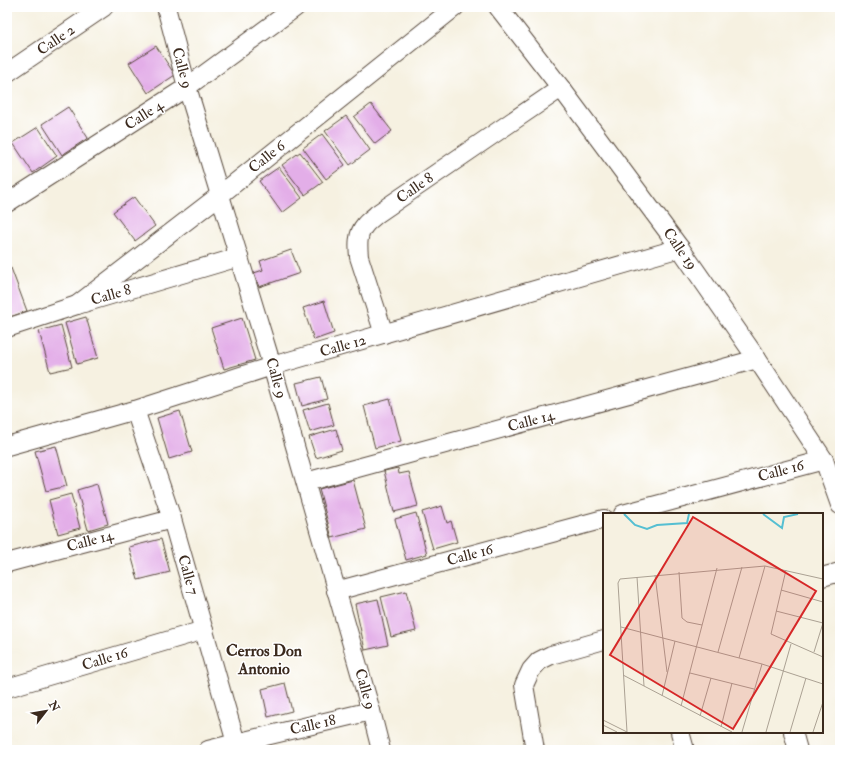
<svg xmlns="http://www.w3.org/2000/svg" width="847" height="757" viewBox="0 0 847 757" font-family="'IM FELL Double Pica',serif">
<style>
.building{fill:#e3aee8}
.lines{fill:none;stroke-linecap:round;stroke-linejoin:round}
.street-casing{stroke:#57483b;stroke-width:20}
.street{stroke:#fff;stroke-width:18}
.labels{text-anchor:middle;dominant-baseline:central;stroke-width:3;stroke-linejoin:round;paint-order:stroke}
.street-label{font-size:15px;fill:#3b2a1e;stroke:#fff}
.neighbourhood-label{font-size:16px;font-weight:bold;fill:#3b2a1e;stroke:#fff}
.inset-river{fill:none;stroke:#55bfd2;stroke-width:2}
.inset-road{fill:none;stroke:#aba193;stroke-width:1}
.view{fill:#d62828;fill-opacity:0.15;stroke:#d62828;stroke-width:2}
.inset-edge{fill:none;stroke:#3b2a1e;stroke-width:2}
</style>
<rect width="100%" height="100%" fill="#fff"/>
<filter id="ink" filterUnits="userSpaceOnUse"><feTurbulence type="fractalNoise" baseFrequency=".025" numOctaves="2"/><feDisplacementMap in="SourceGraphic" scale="8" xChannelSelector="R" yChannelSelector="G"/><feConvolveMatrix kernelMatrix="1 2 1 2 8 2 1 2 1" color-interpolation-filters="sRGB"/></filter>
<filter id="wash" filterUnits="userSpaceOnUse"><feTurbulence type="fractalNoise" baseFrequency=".012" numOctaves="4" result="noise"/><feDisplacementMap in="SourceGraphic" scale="16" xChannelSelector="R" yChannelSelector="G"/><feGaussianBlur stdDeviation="0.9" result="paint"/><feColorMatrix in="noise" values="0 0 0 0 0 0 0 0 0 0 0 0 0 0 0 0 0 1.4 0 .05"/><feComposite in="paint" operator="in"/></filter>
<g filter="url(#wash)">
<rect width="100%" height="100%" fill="#f6f1e1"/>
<g id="blocks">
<g class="building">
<polygon points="156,46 175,75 148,93 129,63"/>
<polygon points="371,104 392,131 375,144 354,117"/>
<polygon points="68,107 88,138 62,155 42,124"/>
<polygon points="346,116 370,150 350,165 325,131"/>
<polygon points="38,127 57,156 33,173 13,143"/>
<polygon points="322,134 345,165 326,179 303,148"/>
<polygon points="300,152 323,182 305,195 282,165"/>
<polygon points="279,167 302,198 282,213 259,181"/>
<polygon points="134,197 155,226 135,241 113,212"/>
<polygon points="291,250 300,273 259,287 254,273 263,270 260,261"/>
<polygon points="11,268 27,311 7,318 7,269"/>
<polygon points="324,301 334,333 314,340 303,308"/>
<polygon points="86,317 98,358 77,364 65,323"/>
<polygon points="242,318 255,360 224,369 211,328"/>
<polygon points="61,325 72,367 50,372 39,331"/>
<polygon points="321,377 327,399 302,406 296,383"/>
<polygon points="390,399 401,441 375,448 364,406"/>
<polygon points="328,403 334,425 310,432 303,410"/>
<polygon points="180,411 192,452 169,459 157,418"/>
<polygon points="336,429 342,450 316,458 309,437"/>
<polygon points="56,446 67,486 46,491 35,451"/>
<polygon points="398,468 399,474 409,472 418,506 394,512 384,471"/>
<polygon points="353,480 366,529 332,538 319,489"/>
<polygon points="97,484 108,524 88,530 77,490"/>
<polygon points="71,494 80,528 58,534 49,500"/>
<polygon points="442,506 447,523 451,521 457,542 433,549 422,512"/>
<polygon points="416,513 427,554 406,560 395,519"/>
<polygon points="161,539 170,572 138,580 129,547"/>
<polygon points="406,591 416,631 391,637 381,597"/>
<polygon points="378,599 388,645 365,650 355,604"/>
<polygon points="285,683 292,711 268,717 262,689"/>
</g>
</g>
</g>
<g filter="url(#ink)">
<use href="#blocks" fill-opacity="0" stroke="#57483b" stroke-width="1"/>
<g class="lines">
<defs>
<g id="street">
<polyline points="166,7 187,87 272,366 371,711 381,750"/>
<polyline points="498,7 561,88 680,248 757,359 824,460 840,505"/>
<polyline points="7,73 104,7"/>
<polyline points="7,203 187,87 296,7"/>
<polyline points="77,305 220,195 455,7"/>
<polyline points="7,328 77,305 239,257"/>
<path d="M384,334L359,257C358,246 357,234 365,225C368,221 373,218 377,214L561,88"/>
<polyline points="135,410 172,519 236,743"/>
<polyline points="7,446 135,410 272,366 680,248"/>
<polyline points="306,482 757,359"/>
<polyline points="623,514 824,460"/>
<polyline points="7,563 172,519"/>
<polyline points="822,577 840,572"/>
<polyline points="336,591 604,519"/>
<polyline points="7,688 204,630"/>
<polyline points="680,732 685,750"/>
<polyline points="793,732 798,750"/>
<polyline points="208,750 236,743 371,711"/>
<polyline points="535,750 524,685 531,670 539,661 551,655 604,640"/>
</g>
</defs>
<use href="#street" class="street-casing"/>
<use href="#street" class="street"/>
</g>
</g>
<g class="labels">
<g class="street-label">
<text transform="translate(56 40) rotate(-34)">Calle 2</text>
<text transform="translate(182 68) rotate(75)">Calle 9</text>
<text transform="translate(144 115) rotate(-33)">Calle 4</text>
<text transform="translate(267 157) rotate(-39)">Calle 6</text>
<text transform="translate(415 188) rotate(-35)">Calle 8</text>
<text transform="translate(680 249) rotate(55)">Calle 19</text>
<text transform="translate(111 295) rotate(-16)">Calle 8</text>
<text transform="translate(343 346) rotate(-16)">Calle 12</text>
<text transform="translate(276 378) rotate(74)">Calle 9</text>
<text transform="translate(531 421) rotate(-15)">Calle 14</text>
<text transform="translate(781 471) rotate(-15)">Calle 16</text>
<text transform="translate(90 541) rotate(-15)">Calle 14</text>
<text transform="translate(470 555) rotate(-15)">Calle 16</text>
<text transform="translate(188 575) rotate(74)">Calle 7</text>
<text transform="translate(105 659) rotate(-17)">Calle 16</text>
<text transform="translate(365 689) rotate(74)">Calle 9</text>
<text transform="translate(313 725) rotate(-13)">Calle 18</text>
</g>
<g class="neighbourhood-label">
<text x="264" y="651">Cerros Don<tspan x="264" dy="18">Antonio</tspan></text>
</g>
</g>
<g transform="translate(603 513)">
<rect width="220" height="220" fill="#f6f1e1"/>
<path class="inset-river" d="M21,1L32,12L44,16L54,12L84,10L86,1M160,1L179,15L181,4L195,1"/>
<path class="inset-road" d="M183,57L168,121L220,144M76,59L79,105L84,109L99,112M52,62L64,159M34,64L41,173M178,77L220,89M173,98L220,110M18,114L159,151L220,171M115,139L139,54M211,139L220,110M136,145L162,53M87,160L151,176M20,162L129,219M59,183L72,128M78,193L114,55M97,203L108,165M0,207L24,219M0,212L14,219M118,214L129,170M24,219L15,70L17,66L162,53L220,66M139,219L159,151M163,219L188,131M187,219L203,165M210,219L220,189"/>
<path class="view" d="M90,4L213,78L130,216L7,142Z"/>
<rect width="220" height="220" class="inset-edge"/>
</g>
<rect width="847" height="757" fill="none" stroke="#fff" stroke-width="24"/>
<g transform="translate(46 711) rotate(59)" stroke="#ffffff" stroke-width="3" paint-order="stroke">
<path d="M0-3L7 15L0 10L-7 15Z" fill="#3b2a1e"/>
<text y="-6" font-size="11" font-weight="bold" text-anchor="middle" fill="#3b2a1e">N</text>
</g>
</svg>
